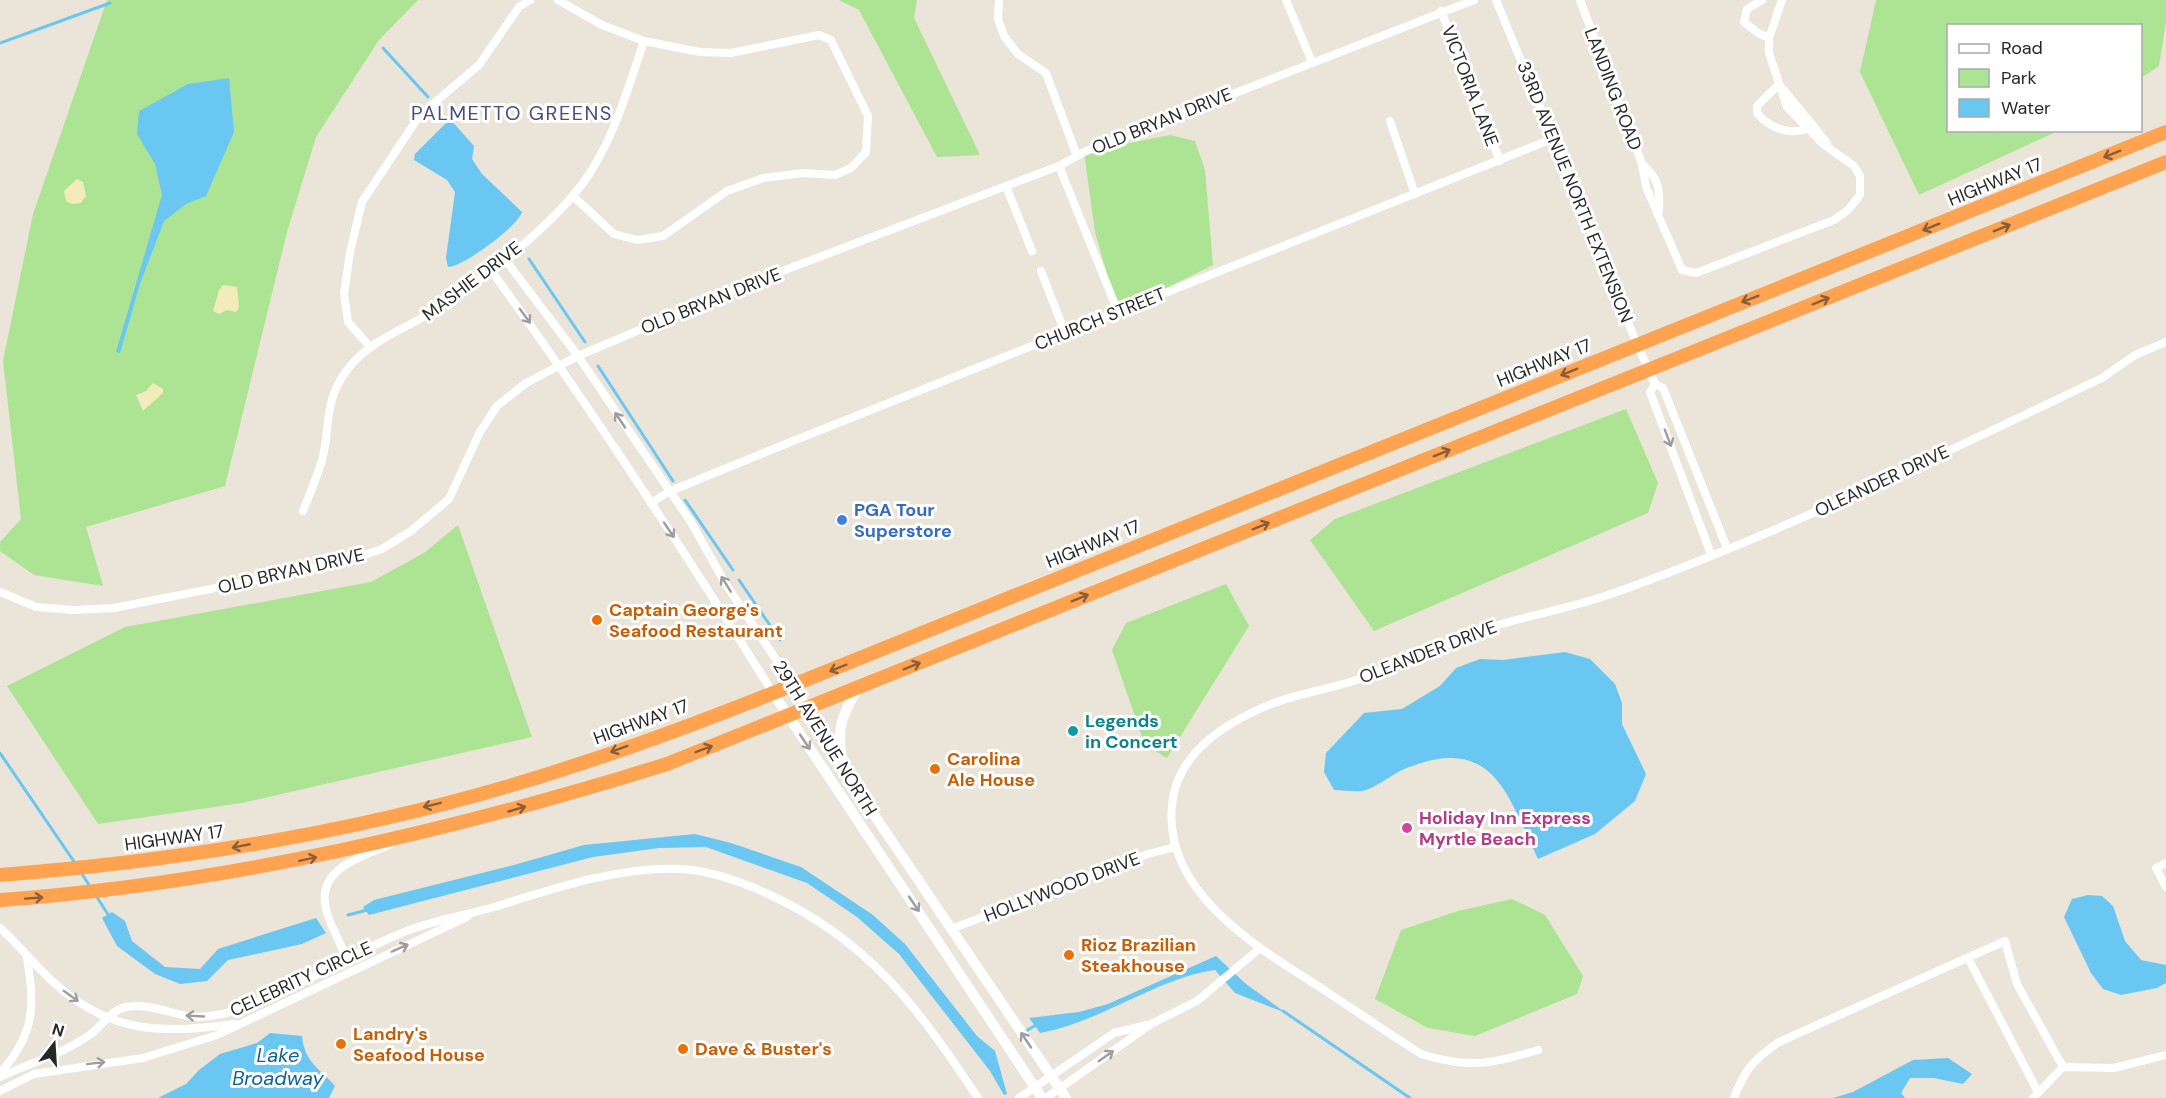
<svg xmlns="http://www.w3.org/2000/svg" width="2166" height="1098" viewBox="0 0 2166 1098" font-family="'DM Sans',sans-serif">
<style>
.green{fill:#ace494}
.sand{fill:#f2ecbb}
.water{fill:#69c7f1}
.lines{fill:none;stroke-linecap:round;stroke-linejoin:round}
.stream{stroke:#69c7f1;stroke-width:3}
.street{stroke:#fff;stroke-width:8}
.secondary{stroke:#fff;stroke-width:10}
.highway{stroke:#ffa351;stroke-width:14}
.oneway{stroke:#895f3a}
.oneway2{stroke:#9e9e9e}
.shop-dot{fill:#3f7fe0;stroke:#fff;stroke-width:2}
.food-dot{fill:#e8710a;stroke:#fff;stroke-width:2}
.culture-dot{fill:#0f9aa8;stroke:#fff;stroke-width:2}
.hotel-dot{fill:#d1479c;stroke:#fff;stroke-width:2}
.labels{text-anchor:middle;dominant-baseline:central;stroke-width:6;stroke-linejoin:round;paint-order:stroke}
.street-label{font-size:18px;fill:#282828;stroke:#fff}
.shop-label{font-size:18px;font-weight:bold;fill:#366cbe;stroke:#fff;text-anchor:start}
.food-label{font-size:18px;font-weight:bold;fill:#c56008;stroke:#fff;text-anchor:start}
.culture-label{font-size:18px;font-weight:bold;fill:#0d838f;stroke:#fff;text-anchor:start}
.hotel-label{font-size:18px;font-weight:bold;fill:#b23c85;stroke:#fff;text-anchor:start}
.neighbourhood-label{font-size:20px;letter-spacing:1.5px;fill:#484f7a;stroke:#fff}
.water-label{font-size:20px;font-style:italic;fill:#0a639b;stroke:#fff}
</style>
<rect width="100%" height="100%" fill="#ebe4d9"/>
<g class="green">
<polygon points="107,0 418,0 379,40 316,137 287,232 225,486 86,527 103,586 34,575 0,551 0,542 21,519 3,361 33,214"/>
<polygon points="839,0 917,0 914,18 980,155 937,157 859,10"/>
<polygon points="1876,0 2166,0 2166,22 2159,66 2141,78 2140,26 1948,26 1948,130 2058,131 1919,195 1860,72"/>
<polygon points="1170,135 1195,141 1205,170 1213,265 1118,312 1095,232 1084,152"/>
<polygon points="1626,409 1658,483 1648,513 1374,631 1310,540 1335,519"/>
<polygon points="458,525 532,737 242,803 98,824 7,686 125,627 371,582 424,553"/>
<polygon points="1226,584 1249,626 1167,758 1145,745 1112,650 1126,623"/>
<polygon points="1512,899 1545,915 1583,976 1577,994 1475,1036 1428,1028 1375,999 1401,930 1458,911"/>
</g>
<g class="sand">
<polygon points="77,179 83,182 86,196 81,203 72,204 66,201 64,191"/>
<polygon points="223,285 237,287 239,307 236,312 227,310 219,314 213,311 219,290"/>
<polygon points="153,383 163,389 163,393 143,411 136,395 146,391"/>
</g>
<g class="water">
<polygon points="229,78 234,132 206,196 186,204 164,221 140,284 120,353 116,352 162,195 155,164 137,134 139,111 188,84"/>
<path d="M450,119L474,146L472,159L482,174L522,212C517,227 463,267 448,267L446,258L455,192L447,180L414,160L415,154Z"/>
<path d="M1565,652L1590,659L1615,684L1622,703V724L1646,774L1635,801L1595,834L1538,859C1506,791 1492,732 1402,770C1390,776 1374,789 1362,791C1353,792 1343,790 1334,790L1324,772L1326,753L1364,713L1402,709L1440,686L1456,668L1480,659L1503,660Z"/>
<polygon points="695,834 731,843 801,867 873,915 905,944 977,1036 995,1051 1007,1094 1004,1095 990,1071 899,954 857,917 807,883 706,847 659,848 593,857 369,915 363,907 374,900 514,865 584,845"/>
<polygon points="2088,895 2102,896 2113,906 2125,941 2141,960 2166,965 2166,983 2157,988 2121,995 2103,989 2091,973 2064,917 2072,899"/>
<polygon points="112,912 125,921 132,941 165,967 200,969 218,949 316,918 326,933 302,944 228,960 207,981 180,984 155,974 117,946 102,918"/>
<path d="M1216,956L1246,984L1286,1013L1235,993L1215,970C1157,978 1101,1022 1040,1033L1029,1018L1079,1012L1108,1004Z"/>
<path d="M270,1033L302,1036C304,1063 323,1071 335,1086L329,1098H158L186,1084L199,1070L220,1054L257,1043Z"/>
<polygon points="1948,1058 1972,1074 1963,1084 1934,1078 1910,1078 1901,1093 1905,1098 1833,1098 1853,1092 1913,1060"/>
</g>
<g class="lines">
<g class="stream">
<polyline points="0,43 110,3"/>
<polyline points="383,48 428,97"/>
<polyline points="529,259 585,342"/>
<polyline points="598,366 673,481"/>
<polyline points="685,500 733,570"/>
<polyline points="739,580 780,640"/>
<polyline points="0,753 75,863"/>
<polyline points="80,871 91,888"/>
<polyline points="95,894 109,916"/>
<polyline points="348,915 367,910"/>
<polyline points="1283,1011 1410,1098"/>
<polyline points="1026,1031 1036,1025"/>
</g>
<g class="street">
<polyline points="558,0 602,25 644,41 700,52 731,53 819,35 831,40 868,116 866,152 851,168 835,175 803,173 763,178 727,191 663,236 637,240 614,234 573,196"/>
<polyline points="999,0 998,19 1004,36 1018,54 1046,73 1077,156"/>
<polyline points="1286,0 1312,62"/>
<polyline points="1496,0 1637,344 1655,384 1663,388 1727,548"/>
<polyline points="1580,0 1642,164 1646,187 1682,270 1696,273 1834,220 1848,210 1860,195 1860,176 1854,166 1823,144 1787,107 1769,53 1769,38 1782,0"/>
<polyline points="1762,0 1747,9 1744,22 1758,33 1769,38"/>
<polyline points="1441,11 1500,161"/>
<path d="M1779,84L1757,106V113C1770,129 1795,138 1813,125"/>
<polyline points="1783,89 1827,143"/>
<polyline points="1390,121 1415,194"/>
<path d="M1642,164C1659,179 1660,188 1659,211"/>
<polyline points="1059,166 1118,312"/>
<polyline points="1006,186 1032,251"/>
<polyline points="504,258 578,356 691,522 725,583 793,685"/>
<path d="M490,269C590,406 683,549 773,693"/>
<polyline points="1041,271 1065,333"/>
<polyline points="370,347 348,322 344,294 350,252 362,202 420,115 479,65 519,7 530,0"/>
<polyline points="1655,384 1650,392 1711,554"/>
<polyline points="651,503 668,492 793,441 1552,139"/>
<path d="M303,511C310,494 317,477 322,460C331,426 323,402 347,370C370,339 410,327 441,307C491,272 566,217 596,163C618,125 630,82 644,41"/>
<polyline points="0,592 36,607 73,610 114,608 337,564 382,549 411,531 449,499 480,432 497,406 526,383 578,356 743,286 1059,166 1084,152 1474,0"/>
<polyline points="2166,863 2156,868 2166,887"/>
<path d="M0,928C18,944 33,963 51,980C108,1034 162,1034 234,1024"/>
<polyline points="951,929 1148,854 1175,847"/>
<polyline points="1968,958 2038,1092"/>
<path d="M347,961C342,944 330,927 326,909C316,868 362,857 391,844"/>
<path d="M1538,1050C1490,1064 1470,1069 1421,1054C1385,1031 1350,1007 1315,984C1253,945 1163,890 1172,805C1176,760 1214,731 1251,713C1285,695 1324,691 1360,679C1404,663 1447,641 1492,627C1530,615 1570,608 1608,595C1778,535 1940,455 2102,378L2135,355L2166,342"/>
<path d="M0,1073C35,1034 35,1007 27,958"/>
<path d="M0,1077C31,1063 63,1054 91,1034C104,1024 109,1011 126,1007C146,1003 167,1012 187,1016C209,1019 231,1013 252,1005C304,985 352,953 404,932C436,919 469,915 501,905C558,887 622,866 682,869C712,871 742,882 768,894C869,940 919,1009 978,1098"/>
<polyline points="0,1091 34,1074 143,1058 217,1035 467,917"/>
<polyline points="1019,1098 1114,1033 1147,1025"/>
<polyline points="1046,1098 1151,1024 1197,1001 1259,949"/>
<path d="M1734,1098C1745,1069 1753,1060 1779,1042L2005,941L2017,984L2063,1067"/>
<polyline points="2033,1098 2063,1067 2114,1068 2166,1055"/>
</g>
<g class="secondary">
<polyline points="793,685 845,772 1066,1098"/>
<polyline points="773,693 1042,1098"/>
<path d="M843,763C836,727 841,719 858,687"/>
</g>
<g class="highway">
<path d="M0,875C191,860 384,828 567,768C643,744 719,715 793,685L2166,132"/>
<path d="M0,900C228,883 449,832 667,764L2166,162"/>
</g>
</g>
<defs><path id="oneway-shaft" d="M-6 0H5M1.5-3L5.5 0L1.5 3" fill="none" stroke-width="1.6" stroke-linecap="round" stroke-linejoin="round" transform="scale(1.5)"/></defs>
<g class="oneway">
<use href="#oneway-shaft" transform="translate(2112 154) rotate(158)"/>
<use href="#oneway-shaft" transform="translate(1931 227) rotate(158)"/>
<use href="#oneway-shaft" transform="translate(2002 228) rotate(-22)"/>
<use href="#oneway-shaft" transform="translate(1750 299) rotate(159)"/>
<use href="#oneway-shaft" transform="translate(1821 301) rotate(-22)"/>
<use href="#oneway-shaft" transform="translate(1569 372) rotate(158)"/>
<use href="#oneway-shaft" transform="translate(1442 453) rotate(-22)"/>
<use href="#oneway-shaft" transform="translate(1261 526) rotate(-22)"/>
<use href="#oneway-shaft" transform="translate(1080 598) rotate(-22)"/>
<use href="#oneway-shaft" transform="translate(912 666) rotate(-22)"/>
<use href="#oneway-shaft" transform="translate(838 668) rotate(158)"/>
<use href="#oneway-shaft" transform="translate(619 749) rotate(160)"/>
<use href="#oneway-shaft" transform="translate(704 749) rotate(-21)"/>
<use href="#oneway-shaft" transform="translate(432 805) rotate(166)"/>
<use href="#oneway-shaft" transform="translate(517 809) rotate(-16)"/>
<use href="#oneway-shaft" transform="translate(241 846) rotate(169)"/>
<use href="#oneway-shaft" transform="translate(308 859) rotate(-12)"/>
<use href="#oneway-shaft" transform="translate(34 898) rotate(-4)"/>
</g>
<g class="oneway2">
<use href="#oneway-shaft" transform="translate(525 316) rotate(54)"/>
<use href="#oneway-shaft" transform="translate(620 420) rotate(-124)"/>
<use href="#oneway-shaft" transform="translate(1668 438) rotate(69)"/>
<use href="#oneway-shaft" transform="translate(669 530) rotate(56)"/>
<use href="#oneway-shaft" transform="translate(726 584) rotate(-122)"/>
<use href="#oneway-shaft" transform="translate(805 742) rotate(56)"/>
<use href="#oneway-shaft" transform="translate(914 904) rotate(56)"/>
<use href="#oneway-shaft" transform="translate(400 948) rotate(-24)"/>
<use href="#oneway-shaft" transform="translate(71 996) rotate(36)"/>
<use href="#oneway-shaft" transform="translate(195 1016) rotate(-177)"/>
<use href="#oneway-shaft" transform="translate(1026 1040) rotate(-124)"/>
<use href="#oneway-shaft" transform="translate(1106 1056) rotate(-35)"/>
<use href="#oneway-shaft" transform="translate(96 1063) rotate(-7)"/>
</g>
<circle class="shop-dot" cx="842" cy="520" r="6"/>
<g class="food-dot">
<circle cx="597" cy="620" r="6"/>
<circle cx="935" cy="769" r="6"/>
<circle cx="1069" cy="955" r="6"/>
<circle cx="341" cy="1044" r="6"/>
<circle cx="683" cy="1049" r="6"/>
</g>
<circle class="culture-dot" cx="1073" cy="731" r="6"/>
<circle class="hotel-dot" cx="1407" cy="828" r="6"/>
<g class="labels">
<g class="street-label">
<text transform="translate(1470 86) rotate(69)">VICTORIA LANE</text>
<text transform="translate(1613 89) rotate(69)">LANDING ROAD</text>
<text transform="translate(1162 121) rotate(-22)">OLD BRYAN DRIVE</text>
<text transform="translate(1995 182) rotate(-22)">HIGHWAY 17</text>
<text transform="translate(1575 192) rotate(68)">33RD AVENUE NORTH EXTENSION</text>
<text transform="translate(472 281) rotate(-37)">MASHIE DRIVE</text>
<text transform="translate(711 301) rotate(-22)">OLD BRYAN DRIVE</text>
<text transform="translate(1100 319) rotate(-22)">CHURCH STREET</text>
<text transform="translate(1544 363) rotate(-22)">HIGHWAY 17</text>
<text transform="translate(1882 481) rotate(-25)">OLEANDER DRIVE</text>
<text transform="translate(1093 544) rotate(-22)">HIGHWAY 17</text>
<text transform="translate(291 571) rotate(-13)">OLD BRYAN DRIVE</text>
<text transform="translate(1428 652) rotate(-21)">OLEANDER DRIVE</text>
<text transform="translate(641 722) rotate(-20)">HIGHWAY 17</text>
<text transform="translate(825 738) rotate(58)">29TH AVENUE NORTH</text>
<text transform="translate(174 838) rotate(-8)">HIGHWAY 17</text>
<text transform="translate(1062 887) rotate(-21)">HOLLYWOOD DRIVE</text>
<text transform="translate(301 979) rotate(-25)">CELEBRITY CIRCLE</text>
</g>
<g class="shop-label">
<text x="854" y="510">PGA Tour<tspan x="854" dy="21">Superstore</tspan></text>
</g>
<g class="food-label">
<text x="609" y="610">Captain George's<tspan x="609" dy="21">Seafood Restaurant</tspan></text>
<text x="947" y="759">Carolina<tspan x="947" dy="21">Ale House</tspan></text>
<text x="1081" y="945">Rioz Brazilian<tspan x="1081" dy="21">Steakhouse</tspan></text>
<text x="353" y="1034">Landry's<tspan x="353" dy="21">Seafood House</tspan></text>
<text x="695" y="1049">Dave &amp; Buster's</text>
</g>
<g class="culture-label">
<text x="1085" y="721">Legends<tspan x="1085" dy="21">in Concert</tspan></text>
</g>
<g class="hotel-label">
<text x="1419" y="818">Holiday Inn Express<tspan x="1419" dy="21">Myrtle Beach</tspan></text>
</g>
<g class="neighbourhood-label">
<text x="512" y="113">PALMETTO GREENS</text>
</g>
<g class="water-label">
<text x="278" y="1055">Lake<tspan x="278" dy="23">Broadway</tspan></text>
</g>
</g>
<rect x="1947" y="24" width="195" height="108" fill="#ffffff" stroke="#a9a9a9" stroke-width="1.5"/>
<rect x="1959" y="44" width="30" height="9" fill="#ffffff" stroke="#a9a9a9" stroke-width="1.5"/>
<text x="2001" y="54" font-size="18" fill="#282828">Road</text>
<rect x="1959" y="69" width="30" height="18" fill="#ace494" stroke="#a9a9a9" stroke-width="1.5"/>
<text x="2001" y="84" font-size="18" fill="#282828">Park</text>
<rect x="1959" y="99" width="30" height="18" fill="#69c7f1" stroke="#a9a9a9" stroke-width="1.5"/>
<text x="2001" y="114" font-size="18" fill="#282828">Water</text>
<g transform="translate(54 1044) rotate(17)" stroke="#ffffff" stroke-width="4.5" paint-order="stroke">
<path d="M0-4.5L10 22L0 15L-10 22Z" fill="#282828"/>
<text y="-9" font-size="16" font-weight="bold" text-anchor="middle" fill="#282828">N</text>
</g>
</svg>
